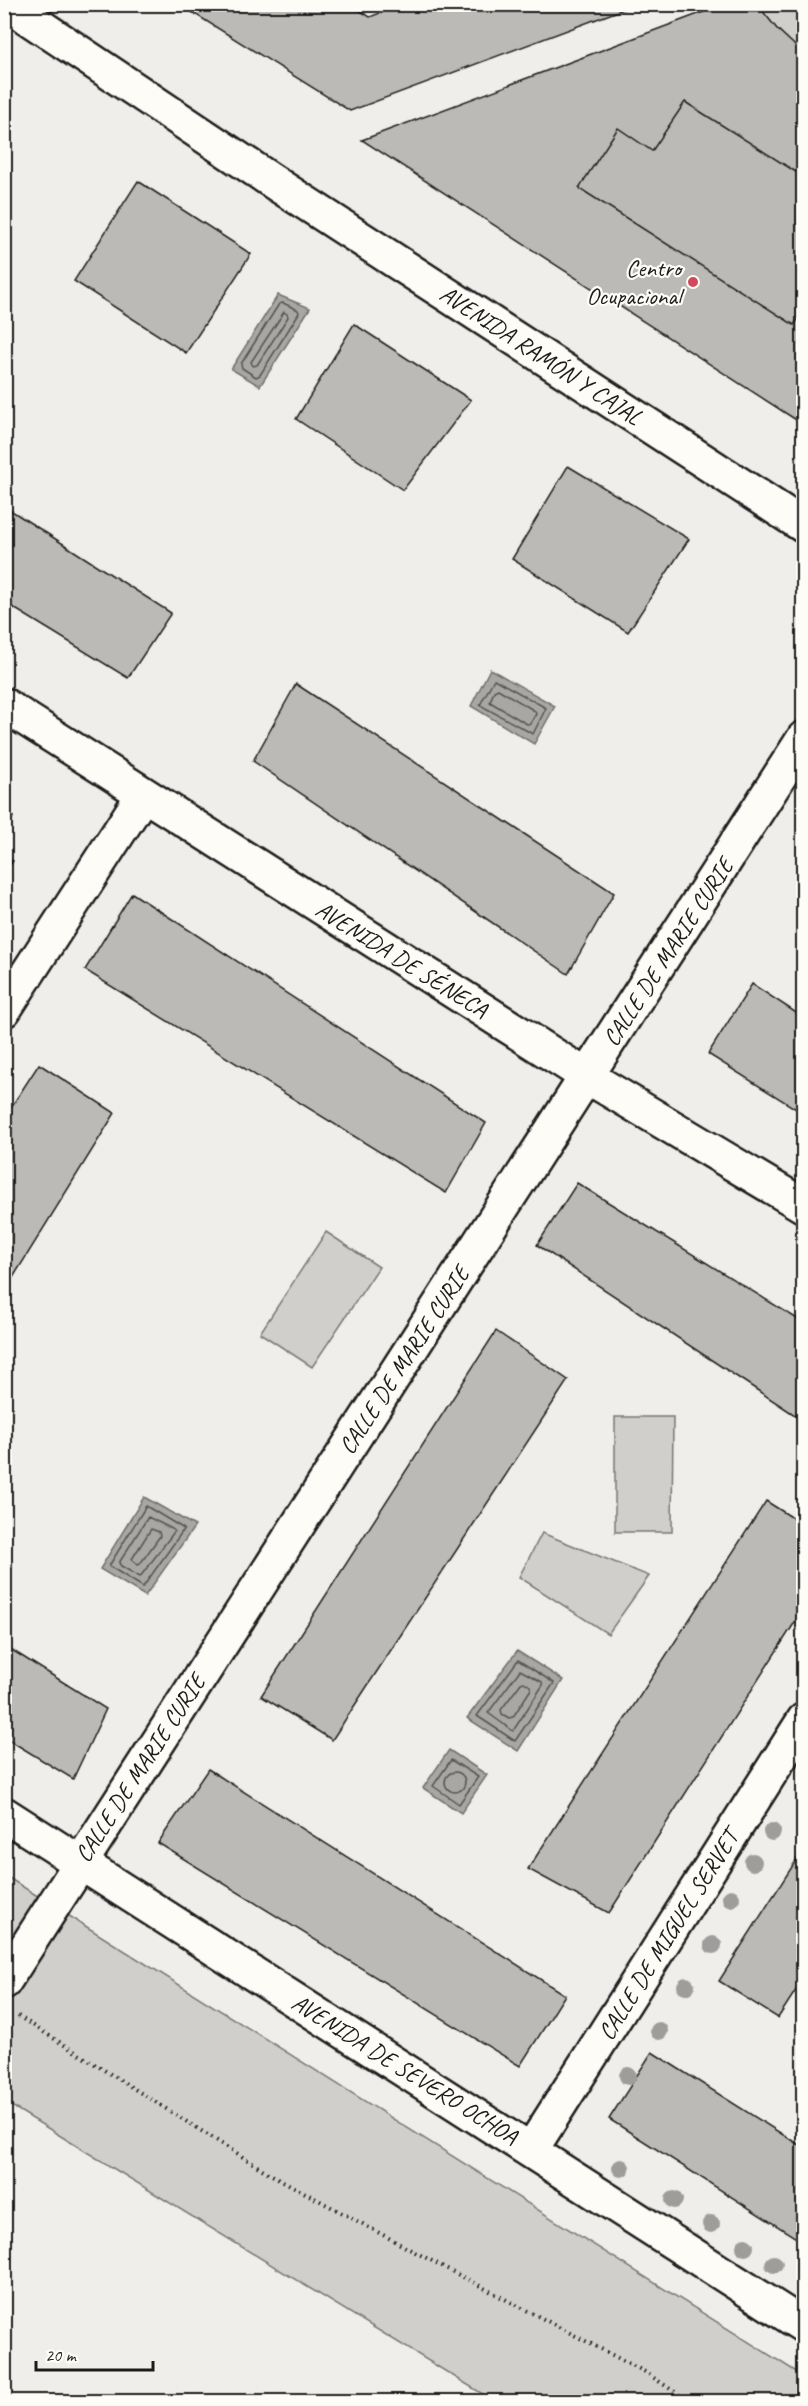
<svg xmlns="http://www.w3.org/2000/svg" width="808" height="2406" viewBox="0 0 808 2406" font-family="Caveat,sans-serif">
<style>
.green{fill:#d0cfcc;stroke:#767674;stroke-width:1.5}
.water{fill:#a8a7a3;stroke:#706f6d;stroke-width:1.5}
.lines{fill:none;stroke-linecap:round;stroke-linejoin:round}
.shore{stroke:#545452;stroke-width:1.5}
.building{fill:#bbbab6;stroke:#1c1c1c;stroke-width:1.5}
.minor-casing{stroke:#1c1c1c;stroke-width:38}
.path{stroke:#1c1c1c;stroke-width:4;stroke-dasharray:1.5 4.5;stroke-linecap:butt}
.minor{stroke:#fdfcf7;stroke-width:33}
.tree{fill:#9e9d9b}
.poi-dot{fill:#d1495b;stroke:#fdfcf7;stroke-width:2}
.labels{text-anchor:middle;dominant-baseline:central;stroke-width:4.5;stroke-linejoin:round;paint-order:stroke}
.poi-label{font-size:24px;fill:#1c1c1c;stroke:#fdfcf7;text-anchor:end}
.street-label{font-size:24px;fill:#1c1c1c;stroke:#fdfcf7}
</style>
<rect width="100%" height="100%" fill="#f0eeea"/>
<filter id="ink" filterUnits="userSpaceOnUse"><feTurbulence type="fractalNoise" baseFrequency=".0167" numOctaves="2"/><feDisplacementMap in="SourceGraphic" scale="12" xChannelSelector="R" yChannelSelector="G"/><feConvolveMatrix kernelMatrix="1 2 1 2 8 2 1 2 1" color-interpolation-filters="sRGB"/></filter>
<g filter="url(#ink)">
<g class="green">
<polygon points="757,5 803,5 803,54 777,29"/>
<polygon points="326,1232 379,1267 312,1367 260,1333"/>
<polygon points="615,1417 673,1417 672,1532 615,1532"/>
<polygon points="542,1533 649,1576 608,1634 519,1577"/>
<polygon points="4,1875 803,2376 803,2401 494,2401 5,2102"/>
</g>
<g class="water">
<polygon points="278,295 310,308 260,386 231,369"/>
<polygon points="490,669 555,706 534,744 471,706"/>
<polygon points="144,1497 195,1526 145,1596 100,1569"/>
<polygon points="517,1651 563,1680 518,1751 467,1718"/>
<polygon points="449,1750 487,1775 461,1813 423,1788"/>
</g>
<g class="lines">
<g class="shore">
<polygon points="283,303 298,310 299,313 260,375 256,377 242,368 241,364 279,304"/>
<polygon points="284,312 287,314 288,317 257,365 253,366 251,362"/>
<polygon points="494,679 546,708 533,734 480,705"/>
<polygon points="498,689 535,711 536,714 530,724 527,724 490,702 494,691"/>
<polygon points="146,1506 184,1529 143,1587 109,1566"/>
<polygon points="148,1517 172,1529 174,1532 140,1577 121,1566 119,1563"/>
<polygon points="151,1529 159,1532 160,1536 140,1564 137,1565 132,1559"/>
<polygon points="518,1660 554,1683 515,1741 477,1716"/>
<polygon points="520,1670 542,1682 543,1685 513,1731 488,1713"/>
<polygon points="524,1682 530,1686 531,1689 513,1717 509,1718 502,1714 501,1710 521,1683"/>
<polygon points="451,1760 478,1777 459,1804 433,1786"/>
<circle cx="455" cy="1782" r="10"/>
</g>
</g>
<g class="building">
<polygon points="179,4 349,4 370,17 403,4 637,4 350,111"/>
<polygon points="725,4 757,4 777,29 804,54 804,425 362,140"/>
<polygon points="685,102 804,177 804,311 794,325 579,188 618,128 652,151"/>
<polygon points="138,181 251,254 186,353 74,281"/>
<polygon points="354,324 471,400 403,490 296,419"/>
<polygon points="568,466 689,539 628,632 512,559"/>
<polygon points="4,506 171,613 128,678 4,602"/>
<polygon points="296,684 614,893 568,974 253,761"/>
<polygon points="4,812 13,817 4,834"/>
<polygon points="4,856 13,861 4,874"/>
<polygon points="132,893 486,1123 446,1193 85,970"/>
<polygon points="752,984 804,1018 804,1114 708,1054"/>
<polygon points="39,1064 115,1113 4,1292 4,1118"/>
<polygon points="577,1183 804,1323 804,1421 537,1245"/>
<polygon points="496,1331 568,1380 332,1740 261,1696"/>
<polygon points="766,1501 804,1525 804,1608 609,1913 528,1869"/>
<polygon points="4,1645 106,1709 73,1779 4,1737"/>
<polygon points="208,1769 565,1995 520,2066 158,1843"/>
<polygon points="804,1848 804,1978 778,2018 719,1981"/>
<polygon points="652,2052 804,2148 804,2243 609,2119"/>
</g>
<g class="lines">
<defs>
<g id="minor">
<polyline points="7,4 278,185 804,526"/>
<polyline points="4,705 588,1077 804,1206"/>
<polyline points="4,1010 143,795"/>
<polyline points="4,1814 804,2326"/>
<polyline points="4,1982 804,738"/>
<polyline points="531,2150 804,1720"/>
</g>
</defs>
<use href="#minor" class="minor-casing"/>
<polyline class="path" points="18,2016 270,2174 411,2250 645,2372 690,2402"/>
<use href="#minor" class="minor"/>
</g>
<g class="tree">
<circle cx="772" cy="1832" r="9"/>
<circle cx="753" cy="1862" r="9"/>
<circle cx="731" cy="1898" r="9"/>
<circle cx="713" cy="1945" r="9"/>
<circle cx="686" cy="1986" r="9"/>
<circle cx="659" cy="2031" r="9"/>
<circle cx="628" cy="2076" r="9"/>
<circle cx="621" cy="2168" r="9"/>
<circle cx="674" cy="2200" r="9"/>
<circle cx="711" cy="2224" r="9"/>
<circle cx="745" cy="2247" r="9"/>
<circle cx="774" cy="2264" r="9"/>
</g>
</g>
<circle class="poi-dot" cx="693" cy="282" r="6"/>
<g class="labels">
<g class="poi-label">
<text x="681" y="268">Centro<tspan x="681" dy="28">Ocupacional</tspan></text>
</g>
<g class="street-label">
<text transform="translate(541 355) rotate(33)">AVENIDA RAMÓN Y CAJAL</text>
<text transform="translate(668 952) rotate(-57)">CALLE DE MARIE CURIE</text>
<text transform="translate(402 959) rotate(32)">AVENIDA DE SÉNECA</text>
<text transform="translate(404 1360) rotate(-57)">CALLE DE MARIE CURIE</text>
<text transform="translate(140 1768) rotate(-57)">CALLE DE MARIE CURIE</text>
<text transform="translate(668 1935) rotate(-58)">CALLE DE MIGUEL SERVET</text>
<text transform="translate(405 2069) rotate(32)">AVENIDA DE SEVERO OCHOA</text>
</g>
</g>
<rect width="808" height="2406" fill="none" stroke="#fdfcf7" stroke-width="24"/>
<rect x="12" y="12" width="784" height="2382" fill="none" stroke="#1c1c1c" stroke-width="2" filter="url(#ink)"/>
<path d="M36 2361v9h117v-9" fill="none" stroke="#1c1c1c" stroke-width="3"/>
<text x="45" y="2361" font-size="18" fill="#1c1c1c" stroke="#fdfcf7" stroke-width="4.5" paint-order="stroke">20 m</text>
</svg>
